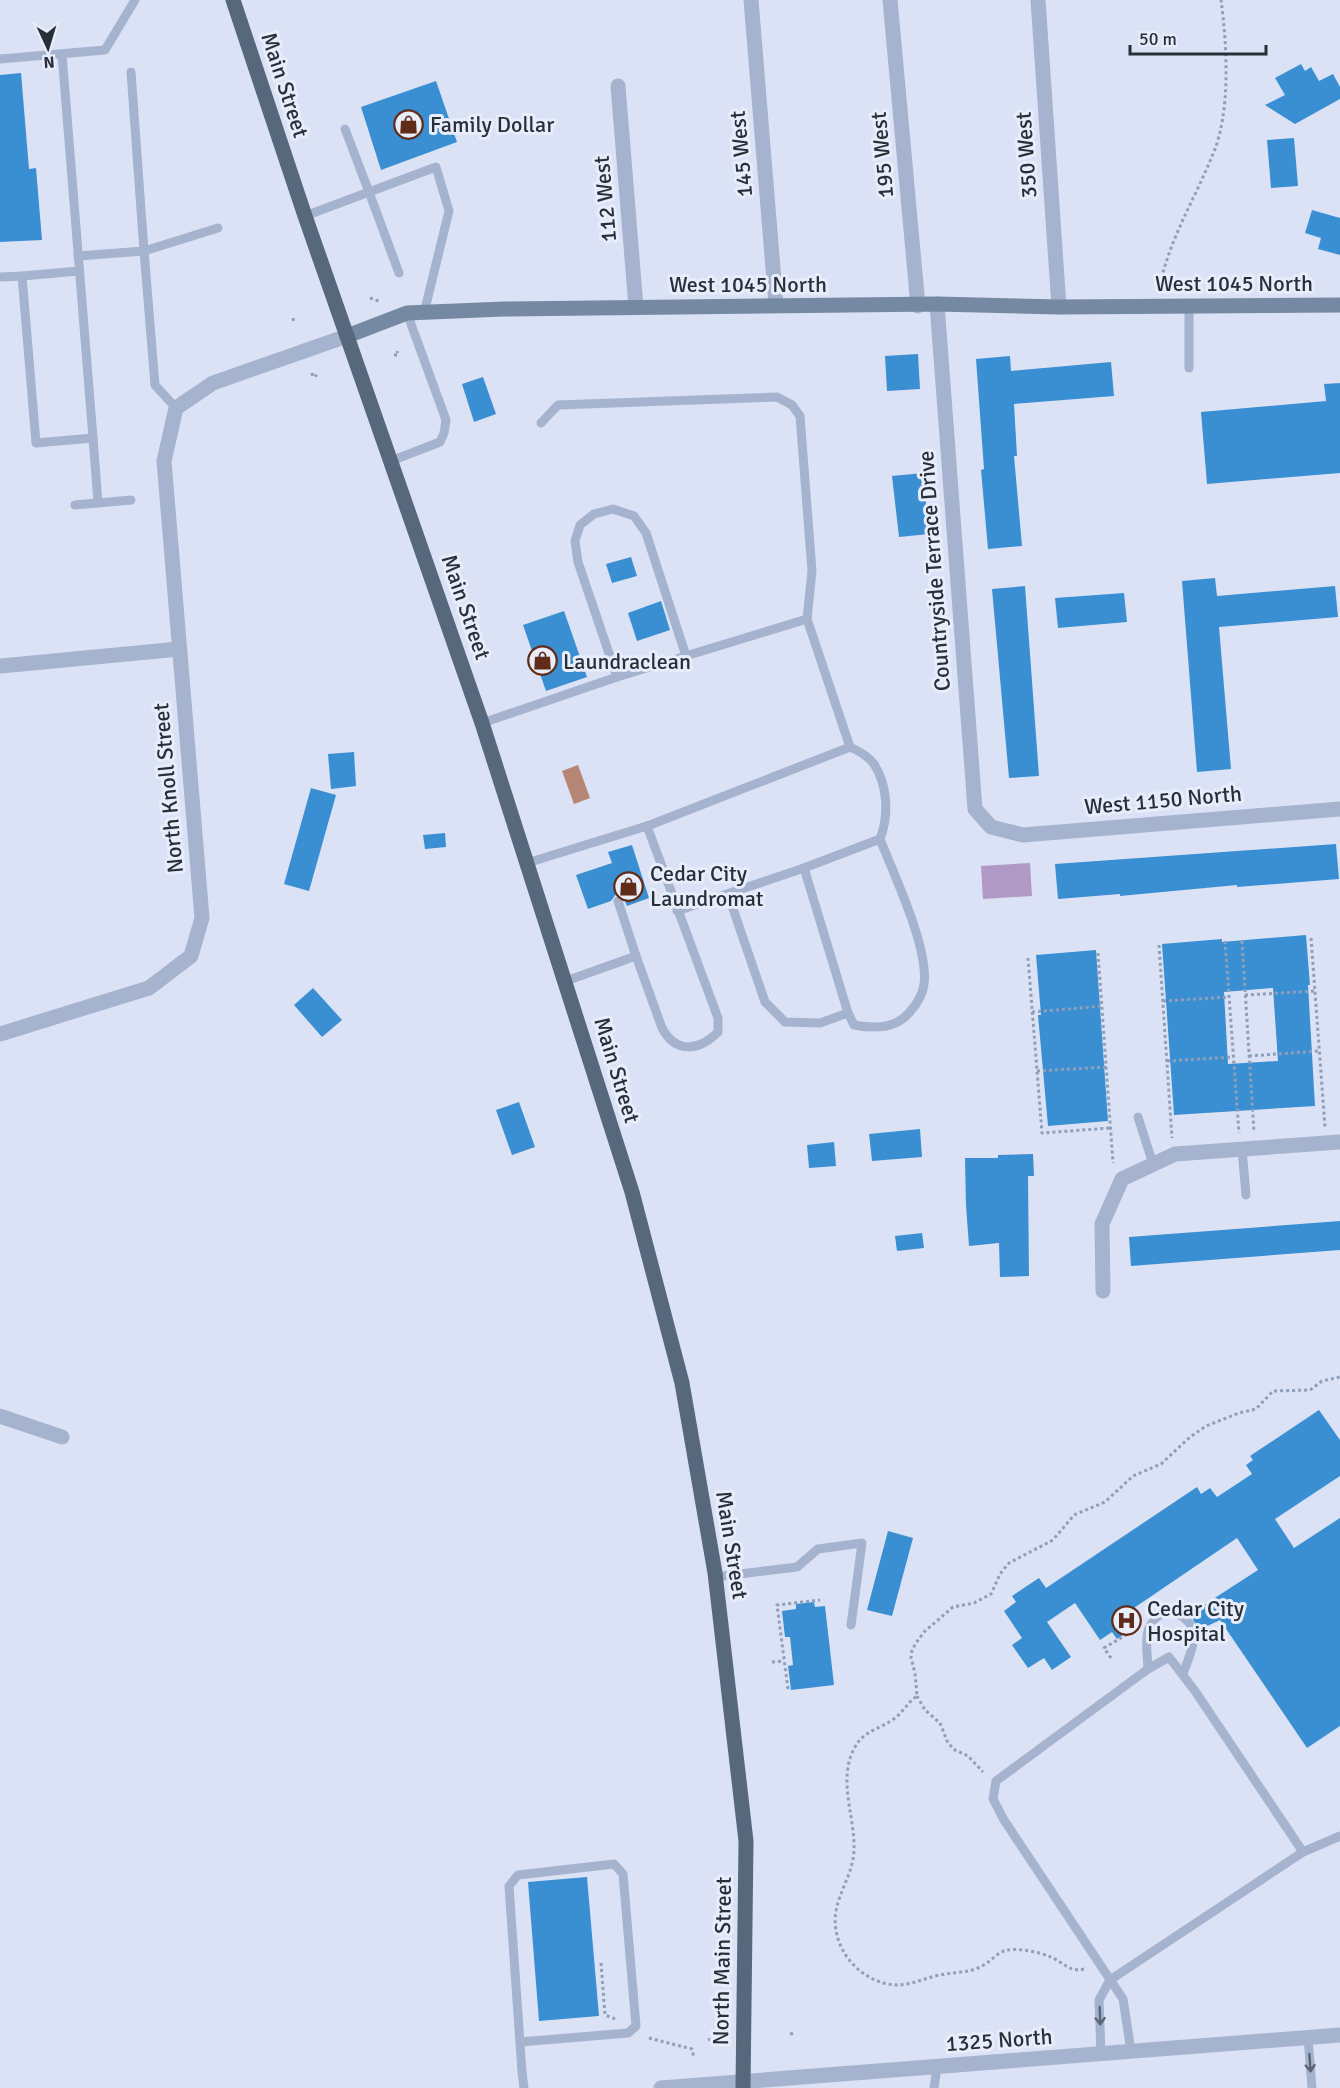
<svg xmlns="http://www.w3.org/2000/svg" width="1340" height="2088" viewBox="0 0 1340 2088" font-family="Signika,sans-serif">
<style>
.green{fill:#b199c5}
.water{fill:#b58676}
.building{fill:#3a8fd3;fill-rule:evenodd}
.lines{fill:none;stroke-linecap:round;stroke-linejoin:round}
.path{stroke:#8f9fba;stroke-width:3;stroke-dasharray:3 3;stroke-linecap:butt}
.service{stroke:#a5b3ce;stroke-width:9}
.minor{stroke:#a5b3ce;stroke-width:15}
.secondary{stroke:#7689a2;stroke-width:15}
.primary{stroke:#57687d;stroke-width:15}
.oneway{stroke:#596475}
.labels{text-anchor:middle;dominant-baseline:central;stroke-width:6;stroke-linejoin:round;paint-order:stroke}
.street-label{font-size:22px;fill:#273039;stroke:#e8edfc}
.poi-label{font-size:22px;fill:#273039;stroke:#e8edfc;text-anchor:start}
</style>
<rect width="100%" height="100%" fill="#dbe2f5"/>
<polygon class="green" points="1030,863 1032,896 983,899 981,866"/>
<polygon class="water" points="578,765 590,798 574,804 562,771"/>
<g class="building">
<polygon points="1301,64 1305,71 1311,67 1319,81 1333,74 1340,87 1340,99 1295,124 1265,105 1285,95 1275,78"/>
<polygon points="21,73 29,169 36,168 42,240 0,242 0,75"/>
<polygon points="436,81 457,142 381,170 361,107"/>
<polygon points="1294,138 1298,186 1271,188 1267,140"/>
<polygon points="1312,210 1340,218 1340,255 1318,249 1321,238 1305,233"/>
<polygon points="918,354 920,389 887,391 885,356"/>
<polygon points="1010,356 1011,371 1111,362 1114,396 1014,404 1017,456 1014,456 1022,546 988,549 981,470 984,469 976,359"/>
<polygon points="483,377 496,414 474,422 462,384"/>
<polygon points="1340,383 1340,473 1207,484 1201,412 1326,401 1324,384"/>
<polygon points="923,473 929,534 899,537 892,476"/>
<polygon points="631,557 637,576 612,583 606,564"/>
<polygon points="1215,578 1217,596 1335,586 1338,617 1219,627 1231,769 1197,772 1182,581"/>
<polygon points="1025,586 1039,776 1009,778 992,589"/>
<polygon points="1124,593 1127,622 1058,628 1055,598"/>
<polygon points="661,601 670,630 637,641 628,613"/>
<polygon points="564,611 587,677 546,691 523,625"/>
<polygon points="354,752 356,786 331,789 328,754"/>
<polygon points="311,788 336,795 309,891 284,884"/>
<polygon points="445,833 446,847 425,849 423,835"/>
<polygon points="1336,844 1339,879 1237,887 1237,885 1120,896 1120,894 1058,899 1055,864"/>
<polygon points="632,845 649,898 627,906 623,896 616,894 611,901 588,909 576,875 612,863 608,852"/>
<path d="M1306,935L1310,985H1308L1315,1106L1174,1115L1162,944L1222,939V942ZM1273,988L1278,1061L1228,1064L1224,992Z"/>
<polygon points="1096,950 1108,1121 1048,1126 1038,1015 1041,1015 1036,955"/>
<polygon points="313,988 342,1020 322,1037 294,1005"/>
<polygon points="519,1102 535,1147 512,1155 496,1110"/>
<polygon points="920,1129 922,1157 872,1161 869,1134"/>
<polygon points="834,1142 836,1166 809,1168 807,1145"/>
<polygon points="1033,1154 1034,1176 1028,1176 1029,1276 1000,1277 999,1243 969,1246 966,1206 965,1158 998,1158 998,1155"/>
<polygon points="1340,1221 1340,1250 1131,1266 1129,1237"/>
<polygon points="922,1233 924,1248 897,1251 895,1236"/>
<polygon points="1319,1410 1340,1440 1340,1476 1275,1519 1294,1548 1340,1518 1340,1726 1307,1748 1220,1620 1199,1630 1190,1614 1258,1570 1237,1538 1131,1610 1140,1623 1117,1639 1112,1632 1100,1640 1075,1603 1047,1622 1071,1657 1052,1670 1044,1658 1028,1668 1012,1645 1022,1638 1004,1611 1016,1602 1012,1596 1039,1578 1046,1588 1197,1487 1201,1494 1210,1488 1217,1497 1252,1474 1246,1465 1253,1460 1250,1456"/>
<polygon points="888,1531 913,1538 892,1616 867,1610"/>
<polygon points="814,1602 815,1607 825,1606 834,1685 791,1690 788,1666 793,1665 790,1637 785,1637 782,1611 796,1609 796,1604"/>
<polygon points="587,1877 599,2016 539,2021 528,1882"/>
</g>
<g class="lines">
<g class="path">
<path d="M1159,290C1168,241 1195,199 1213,154C1231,112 1227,45 1221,0"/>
<polyline points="370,299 375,297"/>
<polyline points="377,302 377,299"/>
<polyline points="293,318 294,323"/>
<polyline points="394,355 398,355 397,351"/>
<polyline points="312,373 313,377 317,375"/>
<polyline points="1311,938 1325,1127"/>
<polyline points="1225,941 1239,1133"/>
<polyline points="1242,941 1254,1132"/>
<polyline points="1159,945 1172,1138"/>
<polyline points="1098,953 1113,1163"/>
<polyline points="1028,958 1042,1133 1110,1128"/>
<polyline points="1245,995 1315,991"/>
<polyline points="1163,1001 1229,997"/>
<polyline points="1032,1012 1102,1006"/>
<polyline points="1249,1056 1319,1051"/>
<polyline points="1167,1061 1233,1057"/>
<polyline points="1037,1071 1106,1067"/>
<polyline points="1111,1658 1104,1648 1134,1630"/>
<polyline points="772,1662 784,1661"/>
<polyline points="788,1689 777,1605 820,1600"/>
<polyline points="917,1696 925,1710 940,1723 947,1741 953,1749 968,1756 983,1772"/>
<polyline points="601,1963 605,2015 618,2020"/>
<path d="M1084,1969C1070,1973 1063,1962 1051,1957C1039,1952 1020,1948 1007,1950C997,1952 990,1963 980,1967C968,1973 954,1972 940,1975C922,1978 908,1988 888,1984C853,1977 828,1941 837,1906C842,1887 854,1869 854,1849C855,1816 837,1779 855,1747C864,1730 881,1729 895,1718C903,1712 908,1702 917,1696L915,1673L911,1658L912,1650L916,1643L924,1632L953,1607L974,1603L991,1594L1000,1574L1009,1563L1053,1540L1074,1515L1105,1502L1133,1476L1161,1464L1190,1437L1206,1426L1239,1413L1256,1409L1273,1391L1310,1390L1322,1381L1340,1377"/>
<polyline points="790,2034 795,2033"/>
<polyline points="649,2038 692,2049 694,2058"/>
<polyline points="708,2040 711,2039"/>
</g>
<g class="service">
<polyline points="62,54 93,438 36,443 22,276 79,271"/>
<polyline points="0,59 105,50 135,0"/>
<polyline points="345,129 369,192 436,167 449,211 424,313"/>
<polyline points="305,216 369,192 399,273"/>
<polyline points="78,256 144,251 131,72"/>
<polyline points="0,277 22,276"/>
<polyline points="1189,306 1189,368"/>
<polyline points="176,408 155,385 144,251 218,228"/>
<polyline points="93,438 98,503"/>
<polyline points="391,461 440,442 444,433 446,420 407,313"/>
<polyline points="75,505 131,500"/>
<polyline points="617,677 578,562 575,541 580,525 594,514 613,509 634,516 646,533 686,656"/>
<polyline points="482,723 617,677 807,619 812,571 800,416 792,405 777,397 558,405 541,423"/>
<polyline points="527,863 650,825 850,747 807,619"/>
<polyline points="728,894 765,1002 785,1022 820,1023 848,1013 804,868"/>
<polyline points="618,901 636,956"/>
<path d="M677,911L804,868L880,839C889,816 888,786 874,764C868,756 859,751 850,747"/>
<path d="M566,981L636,956L662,1028C676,1054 699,1051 718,1032V1018L647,826"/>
<path d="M848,1013L854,1025C874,1029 895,1029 909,1013C916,1005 923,995 924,984C929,948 894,875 880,839"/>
<polyline points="1138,1117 1153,1164"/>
<polyline points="1242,1149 1246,1195"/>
<polyline points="715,1577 797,1567 818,1549 862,1543 851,1625"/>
<path d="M1148,1669C1147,1642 1140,1624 1168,1610C1206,1622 1193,1646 1183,1674"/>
<polyline points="1303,1852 1340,1836"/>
<polyline points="1308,2037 1312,2088"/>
<polyline points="520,2042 628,2033 636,2026 623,1874 614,1864 518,1875 509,1886 522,2072 524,2088"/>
<polyline points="1101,2054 1099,2000 1110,1980 1303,1852 1195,1691 1169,1657 1148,1669 996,1781 993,1799 1004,1820 1123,1999 1131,2051"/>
<polyline points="934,2088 937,2067"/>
</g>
<g class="minor">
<polyline points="751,0 776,305"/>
<polyline points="890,0 918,306"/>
<polyline points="1038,0 1059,307"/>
<polyline points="618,86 636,307"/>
<polyline points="937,304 975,809 991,827 1023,835 1340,809"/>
<polyline points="1,666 179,649"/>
<polyline points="0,1034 149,988 191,956 202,918 164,461 176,408 213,383 347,336"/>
<polyline points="1103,1291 1102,1224 1122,1179 1175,1154 1340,1142"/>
<polyline points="0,1416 62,1437"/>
<polyline points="661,2088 1340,2035"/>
</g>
<polyline class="secondary" points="347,336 407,313 504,309 937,304 1059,307 1340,305"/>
<polyline class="primary" points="233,0 305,216 482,723 632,1192 682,1383 715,1573 746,1841 743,2088"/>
</g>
<defs><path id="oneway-shaft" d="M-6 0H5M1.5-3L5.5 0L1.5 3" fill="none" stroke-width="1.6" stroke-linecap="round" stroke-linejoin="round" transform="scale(1.5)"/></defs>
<g class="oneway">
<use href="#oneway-shaft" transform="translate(1100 2016) rotate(88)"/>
<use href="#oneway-shaft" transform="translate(1310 2063) rotate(86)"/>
</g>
<defs>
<symbol id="shop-ring" viewBox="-11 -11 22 22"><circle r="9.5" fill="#e8edfc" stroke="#602b18" stroke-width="1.5"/><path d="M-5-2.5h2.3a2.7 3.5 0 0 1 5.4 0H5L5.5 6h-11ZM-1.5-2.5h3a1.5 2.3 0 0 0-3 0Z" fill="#602b18"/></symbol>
<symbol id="hospital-ring" viewBox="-11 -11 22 22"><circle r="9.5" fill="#e8edfc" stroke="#602b18" stroke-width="1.5"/><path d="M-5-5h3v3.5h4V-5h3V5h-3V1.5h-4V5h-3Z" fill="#602b18"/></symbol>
</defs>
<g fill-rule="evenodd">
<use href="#shop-ring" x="392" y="108" width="33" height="33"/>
<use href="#shop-ring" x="526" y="644" width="33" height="33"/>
<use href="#shop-ring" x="612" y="870" width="33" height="33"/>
<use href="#hospital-ring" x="1110" y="1604" width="33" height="33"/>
</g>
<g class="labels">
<g class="street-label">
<text transform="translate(285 85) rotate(72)">Main Street</text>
<text transform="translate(741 154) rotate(-95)">145 West</text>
<text transform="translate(882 155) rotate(-95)">195 West</text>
<text transform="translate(1026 155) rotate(-94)">350 West</text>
<text transform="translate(605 199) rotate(-95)">112 West</text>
<text x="1234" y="283">West 1045 North</text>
<text x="748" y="284">West 1045 North</text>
<text transform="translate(934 571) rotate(-94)">Countryside Terrace Drive</text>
<text transform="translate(466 607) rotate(71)">Main Street</text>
<text transform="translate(168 788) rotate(-95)">North Knoll Street</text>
<text transform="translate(1163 800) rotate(-5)">West 1150 North</text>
<text transform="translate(617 1070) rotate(73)">Main Street</text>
<text transform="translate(732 1545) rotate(81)">Main Street</text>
<text transform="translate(722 1961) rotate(-89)">North Main Street</text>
<text transform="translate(999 2040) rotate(-4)">1325 North</text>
</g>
<g class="poi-label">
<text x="430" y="124">Family Dollar</text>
<text x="563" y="661">Laundraclean</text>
<text x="650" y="873">Cedar City<tspan x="650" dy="25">Laundromat</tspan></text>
<text x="1147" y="1608">Cedar City<tspan x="1147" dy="25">Hospital</tspan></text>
</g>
</g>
<g transform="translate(48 48) rotate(176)" stroke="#e8edfc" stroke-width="4.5" paint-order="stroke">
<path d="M0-4.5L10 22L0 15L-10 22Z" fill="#273039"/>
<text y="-9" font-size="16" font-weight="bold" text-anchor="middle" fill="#273039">N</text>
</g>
<path d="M1130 45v9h136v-9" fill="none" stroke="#273039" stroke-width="3"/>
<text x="1139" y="45" font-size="18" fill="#273039" stroke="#e8edfc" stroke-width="4.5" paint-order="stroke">50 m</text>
</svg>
